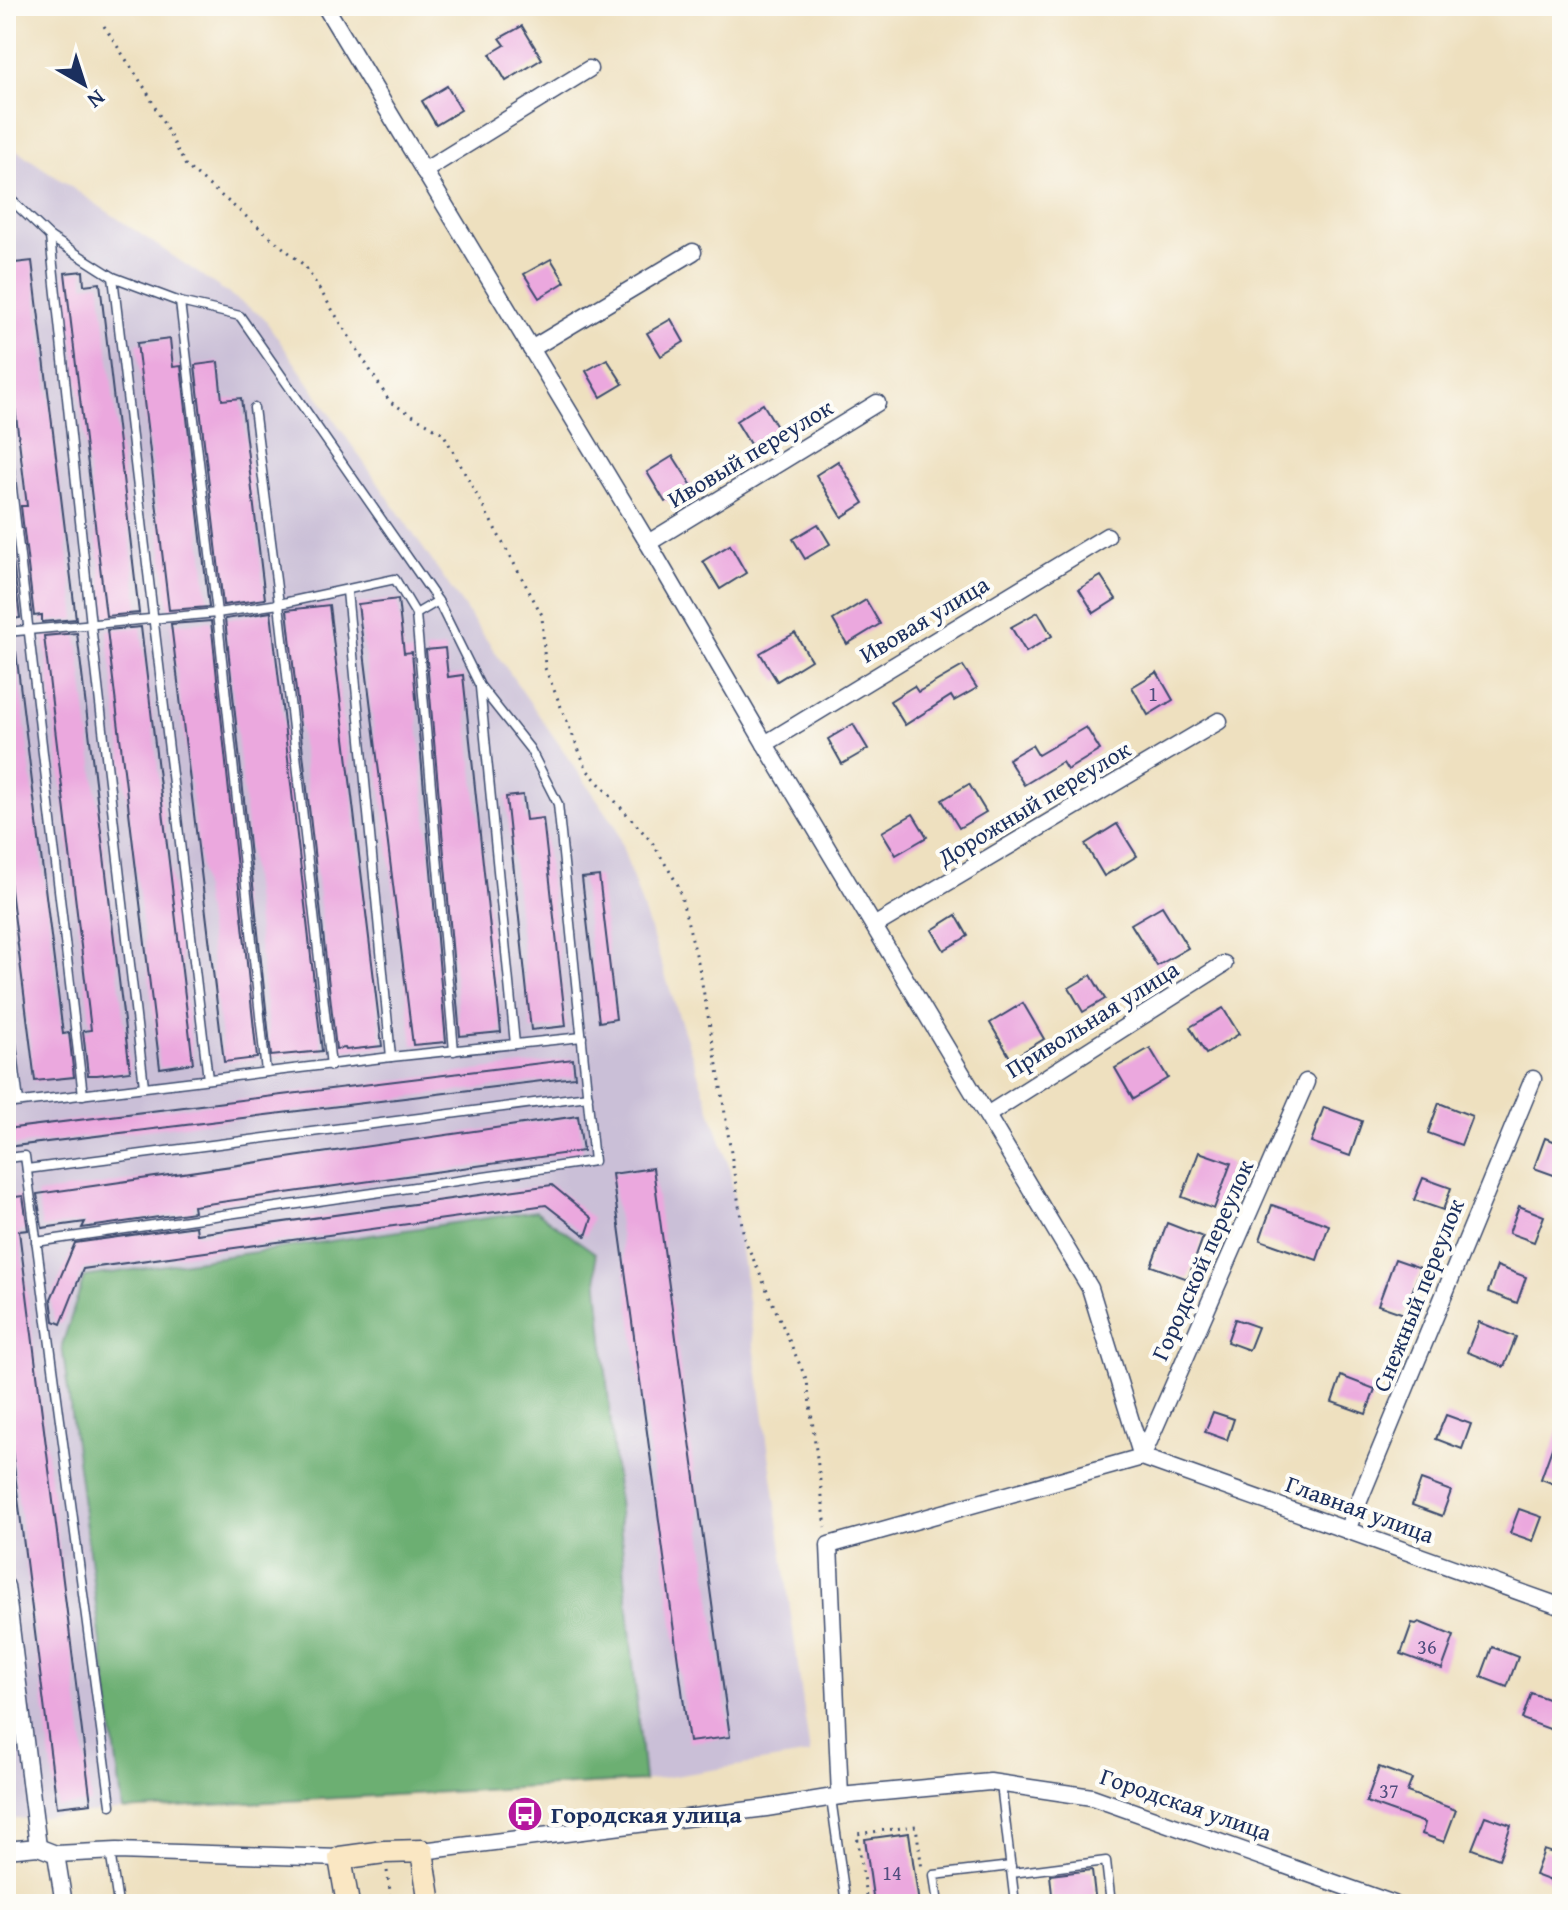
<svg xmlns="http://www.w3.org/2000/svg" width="1568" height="1910" viewBox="0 0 1568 1910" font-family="'Gentium Book Plus',serif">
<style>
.industrial{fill:#cabfd7}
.forest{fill:#6caf72;stroke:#446f68;stroke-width:2}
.building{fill:#eba8de}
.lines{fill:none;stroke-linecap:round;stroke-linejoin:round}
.service-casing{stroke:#3b4a6d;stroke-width:11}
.minor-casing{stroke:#3b4a6d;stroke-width:19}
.secondary-casing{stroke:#3b4a6d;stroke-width:25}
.path{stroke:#3b4a6d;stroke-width:3;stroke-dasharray:2 6;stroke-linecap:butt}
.service{stroke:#fff;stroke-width:8}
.minor{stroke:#fff;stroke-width:16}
.secondary{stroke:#fae7c3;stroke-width:22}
.labels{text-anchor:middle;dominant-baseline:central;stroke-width:8;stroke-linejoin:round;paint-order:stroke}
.number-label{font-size:20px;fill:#4f4d7e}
.street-label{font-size:24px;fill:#1b2f5e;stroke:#fdfcf7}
.poi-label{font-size:24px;font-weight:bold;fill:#1b2f5e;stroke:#fdfcf7;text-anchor:start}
</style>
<rect width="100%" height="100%" fill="#fdfcf7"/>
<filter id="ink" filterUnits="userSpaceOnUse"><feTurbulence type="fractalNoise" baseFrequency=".0125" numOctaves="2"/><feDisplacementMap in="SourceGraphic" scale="16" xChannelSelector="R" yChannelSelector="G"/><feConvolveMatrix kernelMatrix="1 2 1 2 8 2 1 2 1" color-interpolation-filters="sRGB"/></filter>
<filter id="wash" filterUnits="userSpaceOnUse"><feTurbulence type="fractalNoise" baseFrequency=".006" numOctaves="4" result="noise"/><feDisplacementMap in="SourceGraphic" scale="32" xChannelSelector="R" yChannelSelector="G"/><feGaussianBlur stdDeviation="1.8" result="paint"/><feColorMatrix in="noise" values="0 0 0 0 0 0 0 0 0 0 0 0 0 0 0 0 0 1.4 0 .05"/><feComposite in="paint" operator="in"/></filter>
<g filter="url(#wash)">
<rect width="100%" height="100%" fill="#eee0bf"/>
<polygon class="industrial" points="6,143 263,317 615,825 730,1169 810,1754 644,1781 596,1253 62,1345 123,1810 6,1820"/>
<polygon class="forest" points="536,1211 595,1253 644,1781 123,1810 62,1345 84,1277"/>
<g id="blocks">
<g class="building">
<polygon points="522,26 542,59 506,81 490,54 505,45 500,38"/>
<polygon points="447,86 461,110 436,125 422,101"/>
<polygon points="551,259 565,282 539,298 524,274"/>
<polygon points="32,261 76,619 42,622 42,615 34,616 21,506 27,506 6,334 6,264"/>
<polygon points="83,271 84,285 100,283 139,613 106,616 65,273"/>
<polygon points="671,319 684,342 661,356 647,333"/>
<polygon points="170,339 173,367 181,366 209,607 169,610 137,343"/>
<polygon points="607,359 623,384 601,397 586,371"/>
<polygon points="218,362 222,400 241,398 265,599 223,605 195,365"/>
<polygon points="763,404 780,432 753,449 736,421"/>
<polygon points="673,456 692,486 665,502 647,472"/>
<polygon points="838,461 864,503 842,517 816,475"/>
<polygon points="6,507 20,618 6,620"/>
<polygon points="818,524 830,544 805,559 793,539"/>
<polygon points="730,545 746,573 720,589 703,561"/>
<polygon points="1101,576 1116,599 1094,613 1079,589"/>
<polygon points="398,599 404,653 412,652 446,1042 413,1045 358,604"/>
<polygon points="866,600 880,624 847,644 833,620"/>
<polygon points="329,605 382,1046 346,1050 345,1048 336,1049 287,610"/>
<polygon points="271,612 322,1051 271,1056 225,619"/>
<polygon points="1038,612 1052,636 1026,652 1011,627"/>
<polygon points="211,621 257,1058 224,1062 171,624"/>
<polygon points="141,627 193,1063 160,1068 107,630"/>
<polygon points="77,633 130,1071 97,1075 88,1075 83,1031 91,1030 44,636"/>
<polygon points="795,633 811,660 777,681 760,653"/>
<polygon points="445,648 448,677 463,675 501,1032 460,1036 426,650"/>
<polygon points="6,652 16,652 63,1034 69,1033 74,1077 35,1081 6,850"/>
<polygon points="963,666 977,688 954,701 951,696 905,725 890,701 914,686 918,692"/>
<polygon points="1157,672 1173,700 1148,715 1132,687"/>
<polygon points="853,724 868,749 842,764 828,739"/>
<polygon points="1086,727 1100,750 1067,770 1062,762 1024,785 1008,759 1032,745 1038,755"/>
<polygon points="969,784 986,812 959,828 942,800"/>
<polygon points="523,795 526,820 543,818 566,1026 531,1030 506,797"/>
<polygon points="913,814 927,837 896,855 882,832"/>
<polygon points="1117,824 1137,856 1104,876 1085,844"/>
<polygon points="599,876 616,1019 599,1022 582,878"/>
<polygon points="1162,906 1188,948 1157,966 1131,924"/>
<polygon points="956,915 968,936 944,950 932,930"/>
<polygon points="1091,975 1105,999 1083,1012 1069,988"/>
<polygon points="1023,1003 1044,1039 1011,1059 990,1023"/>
<polygon points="1223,1008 1239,1034 1206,1054 1190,1027"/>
<polygon points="1150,1048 1168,1078 1133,1099 1115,1068"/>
<polygon points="573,1059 575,1077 6,1147 6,1129"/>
<polygon points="1439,1103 1472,1116 1461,1145 1428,1133"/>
<polygon points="1324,1107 1362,1121 1350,1156 1311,1142"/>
<polygon points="578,1116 583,1151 193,1206 194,1212 82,1228 85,1222 42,1228 37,1194"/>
<polygon points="1545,1138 1562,1144 1562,1178 1534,1168"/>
<polygon points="1199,1152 1231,1163 1214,1209 1182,1197"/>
<polygon points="653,1168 730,1737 689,1742 612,1174"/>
<polygon points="1423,1178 1451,1188 1443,1210 1414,1200"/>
<polygon points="552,1185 592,1218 586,1236 546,1205 83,1269 61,1324 54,1321 51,1299 75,1243 196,1226 197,1234"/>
<polygon points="23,1196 28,1230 19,1231 91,1803 57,1807 6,1403 6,1198"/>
<polygon points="1272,1205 1329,1225 1317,1260 1260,1240"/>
<polygon points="1519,1206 1544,1216 1534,1242 1509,1233"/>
<polygon points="1167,1223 1203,1237 1188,1279 1151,1266"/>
<polygon points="1395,1259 1421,1268 1404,1314 1378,1305"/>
<polygon points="1497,1266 1526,1277 1517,1303 1488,1292"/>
<polygon points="1235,1319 1258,1327 1249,1350 1227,1342"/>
<polygon points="1479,1322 1516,1337 1504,1367 1467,1352"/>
<polygon points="1341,1376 1375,1389 1366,1414 1332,1402"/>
<polygon points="1213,1412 1234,1419 1227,1440 1205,1432"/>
<polygon points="1446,1415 1471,1424 1462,1449 1436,1439"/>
<polygon points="1560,1426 1562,1426 1562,1487 1541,1479"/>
<polygon points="1421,1480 1451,1491 1442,1516 1412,1505"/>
<polygon points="1519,1509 1542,1517 1533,1541 1510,1533"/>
<polygon points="1419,1622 1454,1636 1442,1669 1401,1654 1412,1623 1416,1624"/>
<polygon points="1492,1647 1518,1657 1507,1687 1481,1677"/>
<polygon points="1531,1693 1562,1704 1562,1713 1555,1731 1522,1719"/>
<polygon points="1379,1767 1412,1779 1407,1792 1456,1810 1444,1842 1422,1834 1425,1823 1366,1802"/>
<polygon points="1485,1816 1511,1825 1499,1859 1472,1849"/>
<polygon points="909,1833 919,1904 874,1904 865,1839"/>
<polygon points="1544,1850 1562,1856 1562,1885 1535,1875"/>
<polygon points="1092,1870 1096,1904 1053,1904 1050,1875"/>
</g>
</g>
</g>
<g filter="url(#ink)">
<use href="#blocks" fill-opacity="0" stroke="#3b4a6d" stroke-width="2"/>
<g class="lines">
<defs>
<g id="service">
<polyline points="6,195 50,237 113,277 180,302 240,316 438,601 480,686 530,749 558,804 594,1161 36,1242"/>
<polyline points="50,237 91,625 144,1086"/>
<polyline points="113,277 208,1079"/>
<polyline points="180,302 217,613 266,1072"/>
<polyline points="254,408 279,604 331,1066"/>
<polyline points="6,437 83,1095"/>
<polyline points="347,591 391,1057"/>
<polyline points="438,601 416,614 454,1051"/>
<polyline points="6,632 217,613 279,604 395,579 416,614"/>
<polyline points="480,687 515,1044"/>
<polyline points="6,998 19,1102"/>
<polyline points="6,1104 391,1057 582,1037"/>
<polyline points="6,1158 25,1156 111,1805"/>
<polyline points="27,1169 588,1096"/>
<polyline points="1001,1784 1015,1904"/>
<polyline points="831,1798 846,1904"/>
<polyline points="110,1851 118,1904"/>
<polyline points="1012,1873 1106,1861 1111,1904"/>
<polyline points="938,1904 934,1875 1011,1866"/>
</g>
<g id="minor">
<polyline points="325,6 648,543 765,744 1090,1288 1142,1457"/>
<polyline points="424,171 589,69"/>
<polyline points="531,349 693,252"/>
<polyline points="648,543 877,403"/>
<polyline points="765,744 1107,536"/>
<polyline points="874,926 1219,721"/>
<polyline points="987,1115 1224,964"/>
<polyline points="1142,1457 1562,1607"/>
<polyline points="1142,1457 1306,1082"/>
<polyline points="1347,1530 1533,1079"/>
<polyline points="6,1586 38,1847"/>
<polyline points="840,1796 829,1545 1142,1457"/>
<polyline points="6,1850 38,1847 56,1854 117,1851 340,1858"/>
<polyline points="422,1851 766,1808 840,1796 990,1782 1092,1797 1394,1904"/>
<polyline points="56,1854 64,1904"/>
</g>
<polyline id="secondary" points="348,1904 340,1858 384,1852 422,1851 430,1904"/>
</defs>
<use href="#service" class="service-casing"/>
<use href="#minor" class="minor-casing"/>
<use href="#secondary" class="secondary-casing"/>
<g class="path">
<polyline points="104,26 146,90 186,166 305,266 390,402 443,433 542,615 545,668 587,770 652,842 678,885 698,962 720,1081 744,1238 807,1381 826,1527"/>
<polyline points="387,1871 392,1904"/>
<polyline points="867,1904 857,1834 916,1826 922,1869"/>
</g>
<use href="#service" class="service"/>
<use href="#minor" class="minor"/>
<use href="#secondary" class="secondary"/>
</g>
</g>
<defs>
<symbol id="bus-disc" viewBox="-11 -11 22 22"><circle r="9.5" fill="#b5179e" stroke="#fdfcf7"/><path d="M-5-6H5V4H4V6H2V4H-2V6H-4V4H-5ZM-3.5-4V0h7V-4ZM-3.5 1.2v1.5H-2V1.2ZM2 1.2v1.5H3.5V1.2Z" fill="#fff"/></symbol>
</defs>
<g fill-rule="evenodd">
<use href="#bus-disc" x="505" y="1794" width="40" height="40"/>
</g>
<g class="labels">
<g class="number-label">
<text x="1153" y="693">1</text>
<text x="1427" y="1646">36</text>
<text x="1389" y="1790">37</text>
<text x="892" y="1872">14</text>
</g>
<g class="street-label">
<text transform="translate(750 453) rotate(-31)">Ивовый переулок</text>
<text transform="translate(924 619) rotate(-31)">Ивовая улица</text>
<text transform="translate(1034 803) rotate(-31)">Дорожный переулок</text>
<text transform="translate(1092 1019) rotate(-32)">Привольная улица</text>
<text transform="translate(1202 1260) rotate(-66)">Городской переулок</text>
<text transform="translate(1418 1295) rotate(-68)">Снежный переулок</text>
<text transform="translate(1360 1509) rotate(20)">Главная улица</text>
<text transform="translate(1186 1804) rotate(19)">Городская улица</text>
</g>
<g class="poi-label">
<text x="551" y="1814">Городская улица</text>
</g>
</g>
<rect width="1568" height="1910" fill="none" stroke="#fdfcf7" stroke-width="32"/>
<g transform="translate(84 84) rotate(141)" stroke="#fdfcf7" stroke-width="6" paint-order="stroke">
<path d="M0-6L14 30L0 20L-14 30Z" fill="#1b2f5e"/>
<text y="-12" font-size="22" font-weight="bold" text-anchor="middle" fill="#1b2f5e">N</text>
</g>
</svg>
